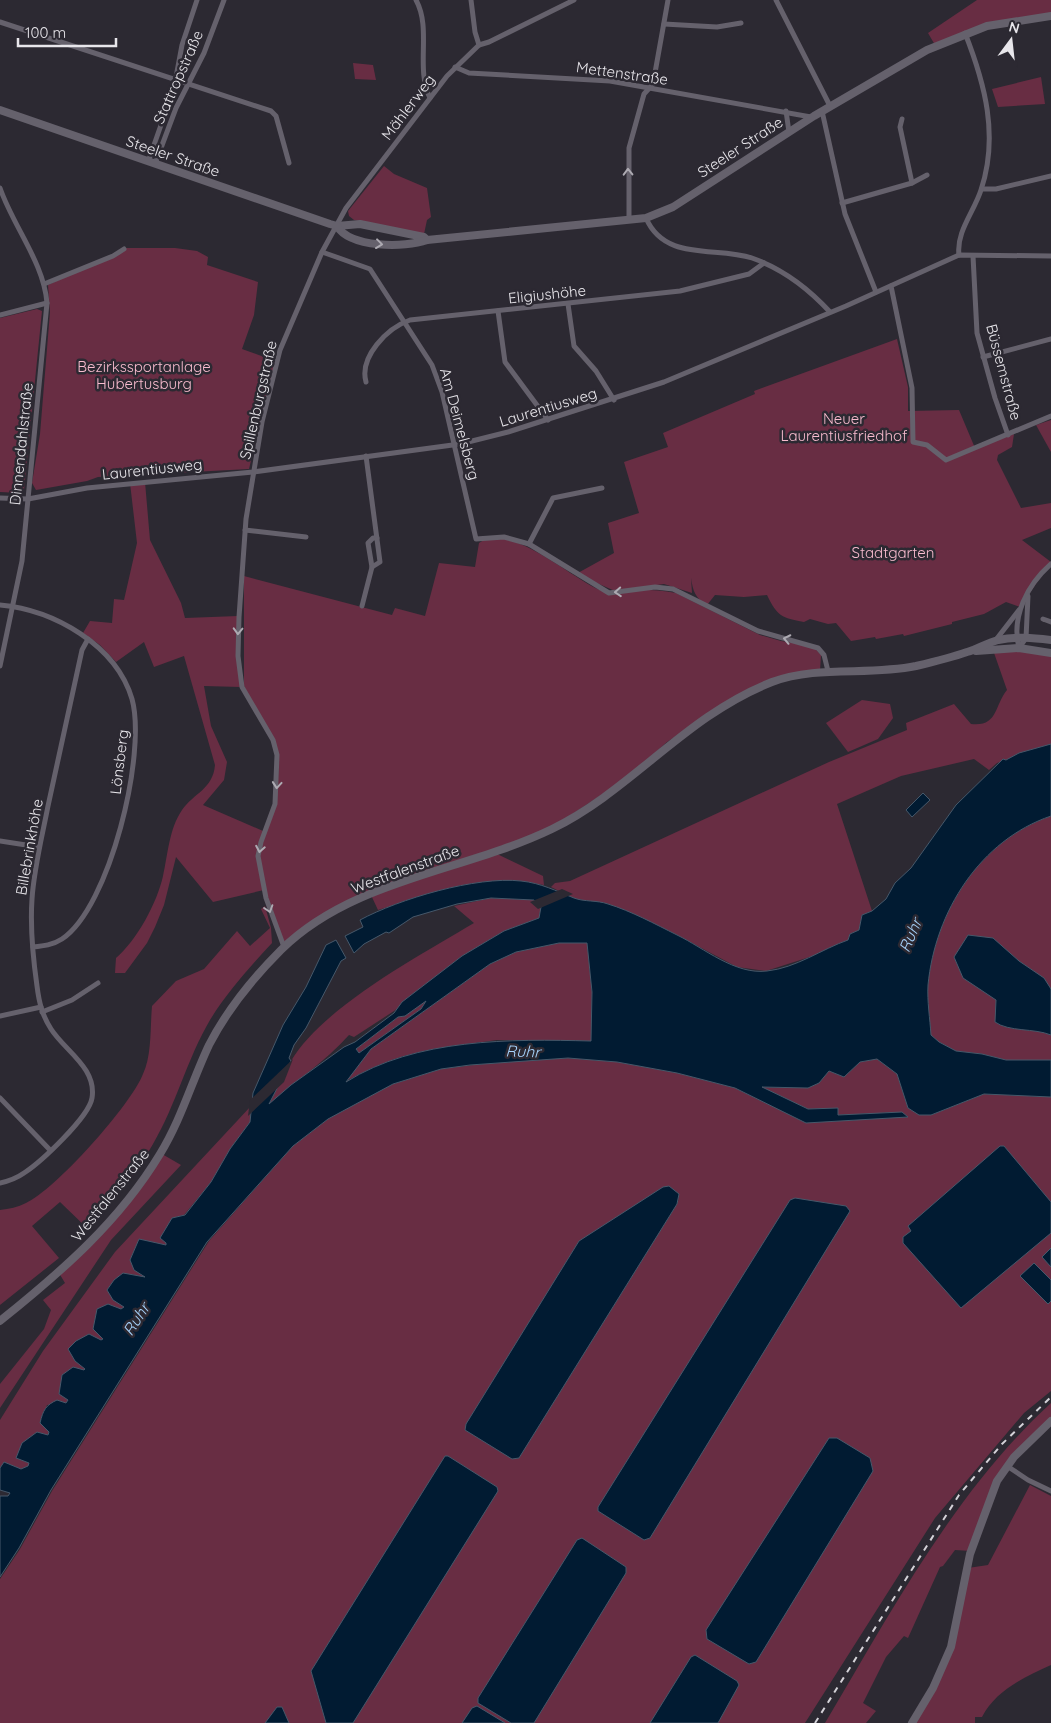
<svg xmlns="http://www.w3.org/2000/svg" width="1051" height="1723" viewBox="0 0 1051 1723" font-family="Quicksand,sans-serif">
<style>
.green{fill:#682d43;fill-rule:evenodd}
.water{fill:#011b32;stroke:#46586a;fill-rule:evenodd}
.pier{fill:#2c2932}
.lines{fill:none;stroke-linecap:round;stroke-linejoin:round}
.street{stroke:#65616c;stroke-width:5}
.secondary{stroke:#65616c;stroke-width:8}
.rail{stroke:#d4d2d8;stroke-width:2;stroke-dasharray:6 6;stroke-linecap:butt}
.oneway{stroke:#adaab2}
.labels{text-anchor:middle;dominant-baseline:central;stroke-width:5;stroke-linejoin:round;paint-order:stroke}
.street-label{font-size:15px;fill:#e8e6eb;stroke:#2c2932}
.park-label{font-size:15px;fill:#f9bccf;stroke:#2c2932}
.water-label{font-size:16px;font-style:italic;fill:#a6d2fb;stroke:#2c2932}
</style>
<rect width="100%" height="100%" fill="#2c2932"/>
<g class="green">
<polygon points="977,0 1051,0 1051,16 955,35 935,45 928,33"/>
<polygon points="353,63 373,65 376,80 355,79"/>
<polygon points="1041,77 1045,104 998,107 992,89"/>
<polygon points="384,166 394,174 427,188 431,217 427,220 424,234 354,220 349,216 348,211"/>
<polygon points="125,248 175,248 197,251 208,257 207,265 258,282 254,315 242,349 275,361 249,469 98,477 87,481 36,490 32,483 40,434 50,312 48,285"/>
<polygon points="37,309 42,311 24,490 20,493 0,492 0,318"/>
<path d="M897,339L908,387V411L959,410L975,448L1014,434L1012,447L998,455L997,460L1021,508L1051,503V528L1022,540L1051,562L1020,607L1006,602L984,614L952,622V624L904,636L903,634L876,639L875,637L851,641L836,623L828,624L810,619L804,622C782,618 777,616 767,595L744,597L715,595L707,605C695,598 693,591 691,578L692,593L664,584L615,591L576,574L614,553L608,523L639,513L624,462L668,447L663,433L755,394L754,391Z"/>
<polygon points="1051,420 1051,452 1036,425"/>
<path d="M145,482L150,540L181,603L185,618L238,616L241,687L204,686L211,726L227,762L224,780L203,805L263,831C275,804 280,785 278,755L244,686V576L392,615L395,608L425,616L439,563L475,567L479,543C510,521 573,580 600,590C606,593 616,591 623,590C641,590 658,589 676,593L760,635L781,641L813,646L821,655L820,671L799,674L725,704L667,742L627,778L548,830L353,901L284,947L264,890L213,902L176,857L164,905L155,927L147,943L125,973H115L116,958C137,940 157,903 163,876C168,854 169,829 182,810C194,793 213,789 215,765L184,656L154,667L144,642L116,662L100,645L83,633L90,621L112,623L114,599L124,600L137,543L130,483Z"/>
<path d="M993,650L1051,653V744L997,763L989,770L974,759L901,776L837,804L872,911L862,915L859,930L850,934L848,940L819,954L766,971L737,967L675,934L609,904L575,899L551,887L555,883L570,881L829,762L907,730L906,723L954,704L971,724C998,727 994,706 1007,690Z"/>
<polygon points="862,700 890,704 893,718 878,739 848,752 826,723"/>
<path d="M1051,816V1060H1006L982,1054L956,1051L939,1042L931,1035C930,1019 927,1001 928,985C935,913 980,840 1051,816Z"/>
<path d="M493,852L543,876L544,885C485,874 435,893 378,910L371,895Z"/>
<path d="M491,898L534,900L541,906L539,918L504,931L462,956L394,1011L354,1037L349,1035C325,1062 295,1081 268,1106C277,1091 282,1075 291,1061C323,1007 419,956 474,923L454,906Z"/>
<path d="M265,906L271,928L272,943C250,967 228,991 210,1020C187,1059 176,1105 153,1144C135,1176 112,1202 88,1229L60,1202L32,1226L59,1258L0,1305V1210C9,1209 18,1207 26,1203C55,1190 131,1105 143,1074C152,1055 150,1028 152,1006L176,981L204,969L237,931L250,946L270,928L261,909Z"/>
<polygon points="559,943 587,943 592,992 591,1041 497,1040 468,1044 399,1059 345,1081 371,1049 490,964 516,952"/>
<polygon points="426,1001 421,1009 359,1053 356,1049 398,1017"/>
<path d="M568,1058L617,1062L677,1073L735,1088L806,1123L902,1112L837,1115V1108L808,1109L761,1087L808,1088L819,1083L829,1071L844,1077L860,1062L877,1059L897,1074L908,1108L931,1115L984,1094L1051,1097V1391L1024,1413L935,1518L805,1723H0V1579L20,1549L52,1491L209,1241L293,1146L328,1119L362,1099L393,1084L441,1069L498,1062ZM679,1199L677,1204L519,1458Z"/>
<path d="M251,1106L250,1122L230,1149L211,1182L184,1215L172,1218L166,1246L139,1239L130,1260L145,1276L143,1278C126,1270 117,1274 107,1290L124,1307L104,1339L75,1361L86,1369L68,1400L66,1403L47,1405L40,1423L49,1432L28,1467L21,1469L4,1463L0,1468V1420L43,1351L115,1252Z"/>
<polygon points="162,1154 181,1165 111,1240 0,1408 0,1384 44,1329 51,1310 43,1300 65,1283 59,1273 103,1233"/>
<path d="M1051,1403V1418L1005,1464L971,1551L955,1550L943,1566L940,1567L908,1638L904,1636L886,1657L863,1703L876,1711L866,1723H825C891,1612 955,1491 1051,1403Z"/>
<path d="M1030,1485L1051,1496V1665C1025,1677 996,1690 982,1717H975V1723H913L947,1659L968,1568L988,1565Z"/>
</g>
<g class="water">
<path d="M1051,744V816C980,840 935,912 928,985C927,1001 930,1019 931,1035L939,1042L956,1051L982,1054L1006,1060H1051V1097L984,1094L931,1115H919L908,1108L897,1074L877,1059L860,1062L844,1077L829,1071L819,1083L808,1088L762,1087L808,1109L838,1108V1115L902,1112L908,1117L806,1123L735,1088L677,1073L617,1062L568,1058L470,1065L441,1069L393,1084L328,1119L293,1146L207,1242L51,1490L19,1548L0,1577V1496H8L10,1493L0,1490V1468L4,1462L21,1469L28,1466L29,1463L16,1458L22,1443L37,1432L48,1435L49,1432L40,1423C43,1410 46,1405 57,1400L66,1403L68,1400L59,1394L62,1375L73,1367L84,1370L85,1369L75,1361L68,1349L76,1341L89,1334L101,1340L103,1339L93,1329L97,1309L108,1304L121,1309L124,1307L113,1300L107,1290L114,1280L123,1273L145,1277L134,1270L130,1260L139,1239L166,1245V1243L160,1238L172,1218L185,1215L211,1182L230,1149L250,1122L253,1093L283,1025L306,987L326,945L336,940L346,958L341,961L306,1028L294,1045L289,1058L291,1061L269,1104L291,1085L344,1047L355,1042L394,1013L402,1002L462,956L504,931L539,918L541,907L534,900L491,898L457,904L413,917L389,933L386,932L364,944L354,953L345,936L363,927L360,920C399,899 476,876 521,881C541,883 556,891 574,898C584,902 597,900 608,904C631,911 655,924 677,935C704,948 735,975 767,971C796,968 822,949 848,940L850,934L859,930L862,915L872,911L886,899L895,883L911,868L956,805L1003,759L1006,760L1019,753ZM559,943H587L592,992L591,1041C511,1039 416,1038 346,1082L371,1049L490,964L516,952ZM426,1001L421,1009L359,1053L356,1049L398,1017L405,1016Z"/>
<polygon points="923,793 930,800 912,817 906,810"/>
<path d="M968,935L993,938L1019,961L1044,978L1051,989V1035C1034,1028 1009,1032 995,1022L996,1000L963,978L954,957Z"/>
<polygon points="1000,1146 1004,1146 1051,1202 1051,1233 961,1308 903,1243 903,1237 911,1231 908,1226"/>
<polygon points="669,1186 679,1194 677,1204 519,1458 512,1459 465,1430 466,1424 579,1241 663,1187"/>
<polygon points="795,1198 846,1206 850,1211 650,1538 644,1540 598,1511 598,1507 790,1200"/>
<polygon points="1051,1248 1051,1267 1042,1257"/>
<polygon points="1034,1263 1051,1280 1051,1301 1048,1304 1020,1276"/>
<polygon points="829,1438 837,1438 870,1458 873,1471 756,1662 749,1664 707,1639 706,1630"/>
<polygon points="445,1456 448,1456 497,1487 498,1491 353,1723 326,1723 311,1671"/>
<polygon points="582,1538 626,1567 626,1573 534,1723 511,1723 478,1703 478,1698 577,1540"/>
<polygon points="695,1655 737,1681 739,1685 718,1723 650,1723 691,1657"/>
<polygon points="477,1706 505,1723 462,1723 472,1708"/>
<polygon points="277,1707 282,1707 289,1723 265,1723"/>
</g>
<g class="pier">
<polygon points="562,889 573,894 538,909 530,902"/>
<polygon points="293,1059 284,1082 248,1116 250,1100"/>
</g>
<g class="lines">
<g class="street">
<path d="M416,0C432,29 415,68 430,98"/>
<polyline points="776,0 830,106"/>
<polyline points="0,22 271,111 276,116 289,163"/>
<polyline points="664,24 717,27 741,23"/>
<polyline points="479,45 489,42 574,0"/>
<polyline points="455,67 469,73 610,81 811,117"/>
<polyline points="786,111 789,132"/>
<polyline points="822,111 845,214 876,292"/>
<polyline points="902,119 900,127 912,183"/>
<polyline points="148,162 174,88 182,45 197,0"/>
<polyline points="155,164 176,108 204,53 224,0"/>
<path d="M0,188C13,226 44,263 47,303L22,561L0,666"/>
<polyline points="982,189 996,189 1051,176"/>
<polyline points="842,203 912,183 927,175"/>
<path d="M646,218C665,262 716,246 752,258C783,269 808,288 830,312"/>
<polyline points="629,220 629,148 644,94 653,84 668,0"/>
<polyline points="322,252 370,269 432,365 442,392 476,539 504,537 529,544 609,593 655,587 673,589 758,631 818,648 824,655 828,671"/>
<path d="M959,255C956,232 974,212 981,190C999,136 985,84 965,33"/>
<polyline points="973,256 977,333 995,398 1008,435"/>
<polyline points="44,284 113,256 124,249"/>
<polyline points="891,286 912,388 913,442 927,445 946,460 1051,416"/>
<polyline points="568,304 574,346 596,371 614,400"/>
<polyline points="498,311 505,362 548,420"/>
<polyline points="0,315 47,303"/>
<polyline points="983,357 1051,339"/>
<path d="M366,382C359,357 387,328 410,320L680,291L749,274L764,263"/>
<polyline points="0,498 28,499 87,488 253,472 460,444 508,432 664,382 846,306 959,255 1051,256"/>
<polyline points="245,530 306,537"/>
<polyline points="529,544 553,498 602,488"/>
<polyline points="372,567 368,543 373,538 377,538"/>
<path d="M0,605C54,610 116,645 132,699C147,753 110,907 62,939C53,945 43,946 33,947"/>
<polyline points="362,606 372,567 380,562 366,456"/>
<polyline points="1043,619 1051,622"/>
<polyline points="995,641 1019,610"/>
<path d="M1019,648C1011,617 1027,585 1051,564"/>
<polyline points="1019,648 1026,638 1028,596"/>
<polyline points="0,841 39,847"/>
<polyline points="284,947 266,898 258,856 261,842 275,804 277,755 273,740 242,687 238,656 239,617 246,519 262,422 280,350 322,252 346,208 447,76 479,45 475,32 471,0"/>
<polyline points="42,1012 72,1000 98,983"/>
<polyline points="0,1016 41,1007"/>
<polyline points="0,1098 50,1150"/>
<path d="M0,1183C9,1181 17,1178 24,1173C41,1162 89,1117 92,1098C97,1068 65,1051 51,1029C42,1015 39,1002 37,986C33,958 30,928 32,899C34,868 42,837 48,806C59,754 71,702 82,650L88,639"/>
<polyline points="1007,1466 1028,1480 1051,1491"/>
</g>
<g class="secondary">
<polyline points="0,110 330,224 337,226 360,224 424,237 427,240"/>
<path d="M337,226C350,248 405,248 427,240L646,218L673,207L814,116L927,50L987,26L1051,16"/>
<polyline points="976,651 1019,648 1051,653"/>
<path d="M0,1321C61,1272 119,1222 160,1154C181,1120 192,1081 209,1045C227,1010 253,978 281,950C353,879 463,872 552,829C632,790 685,716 772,682C818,665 868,676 916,666C933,662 950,658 967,652C978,649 987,643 998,640C1015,636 1034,638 1051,640"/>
<polyline points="912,1723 933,1688 951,1647 970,1554 997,1481 1014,1457 1051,1421"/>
</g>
<polyline class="rail" points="815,1723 959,1495 1002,1444 1051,1397"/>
</g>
<defs><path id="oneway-chevron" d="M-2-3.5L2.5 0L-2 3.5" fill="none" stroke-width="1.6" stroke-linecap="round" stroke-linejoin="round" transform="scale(1.25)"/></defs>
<g class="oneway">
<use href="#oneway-chevron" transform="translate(628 172) rotate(-91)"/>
<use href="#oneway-chevron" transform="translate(379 244) rotate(7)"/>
<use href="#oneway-chevron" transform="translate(618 592) rotate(176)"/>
<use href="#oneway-chevron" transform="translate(238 631) rotate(92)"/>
<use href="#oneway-chevron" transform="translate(787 639) rotate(-168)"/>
<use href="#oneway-chevron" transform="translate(277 785) rotate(95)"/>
<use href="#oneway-chevron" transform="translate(260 849) rotate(100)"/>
<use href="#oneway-chevron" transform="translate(269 909) rotate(72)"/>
</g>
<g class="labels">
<g class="street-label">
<text transform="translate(622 73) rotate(8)">Mettenstraße</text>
<text transform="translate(178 77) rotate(-66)">Stattropstraße</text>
<text transform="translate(408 107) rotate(-53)">Mählerweg</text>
<text transform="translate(740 147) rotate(-33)">Steeler Straße</text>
<text transform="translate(173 156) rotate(19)">Steeler Straße</text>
<text transform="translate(547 294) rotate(-6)">Eligiushöhe</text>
<text transform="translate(1004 372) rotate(75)">Büssemstraße</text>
<text transform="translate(258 400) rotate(-77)">Spillenburgstraße</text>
<text transform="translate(548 407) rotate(-17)">Laurentiusweg</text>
<text transform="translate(460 424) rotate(75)">Am Deimelsberg</text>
<text transform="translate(21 444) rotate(-84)">Dinnendahlstraße</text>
<text transform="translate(152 469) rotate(-6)">Laurentiusweg</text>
<text transform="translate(119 762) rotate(-83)">Lönsberg</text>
<text transform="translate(29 847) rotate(-80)">Billebrinkhöhe</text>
<text transform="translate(405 869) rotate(-20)">Westfalenstraße</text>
<text transform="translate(110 1195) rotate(-51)">Westfalenstraße</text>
</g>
<g class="park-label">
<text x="144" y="366">Bezirkssportanlage<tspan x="144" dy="17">Hubertusburg</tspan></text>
<text x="844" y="418">Neuer<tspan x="844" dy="17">Laurentiusfriedhof</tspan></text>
<text x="893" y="552">Stadtgarten</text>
</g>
<g class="water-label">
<text transform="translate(910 935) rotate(-67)">Ruhr</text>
<text transform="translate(523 1051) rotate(2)">Ruhr</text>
<text transform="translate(136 1319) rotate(-57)">Ruhr</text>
</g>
</g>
<g transform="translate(1011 40) rotate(15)" stroke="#2c2932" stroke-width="4" paint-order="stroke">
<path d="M0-4L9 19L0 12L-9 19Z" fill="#e8e6eb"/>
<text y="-8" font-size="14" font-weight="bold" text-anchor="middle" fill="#e8e6eb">N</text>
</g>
<path d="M18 38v8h98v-8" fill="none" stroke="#e8e6eb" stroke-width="2.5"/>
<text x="25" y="38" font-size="15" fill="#e8e6eb" stroke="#2c2932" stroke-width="4" paint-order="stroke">100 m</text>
</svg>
